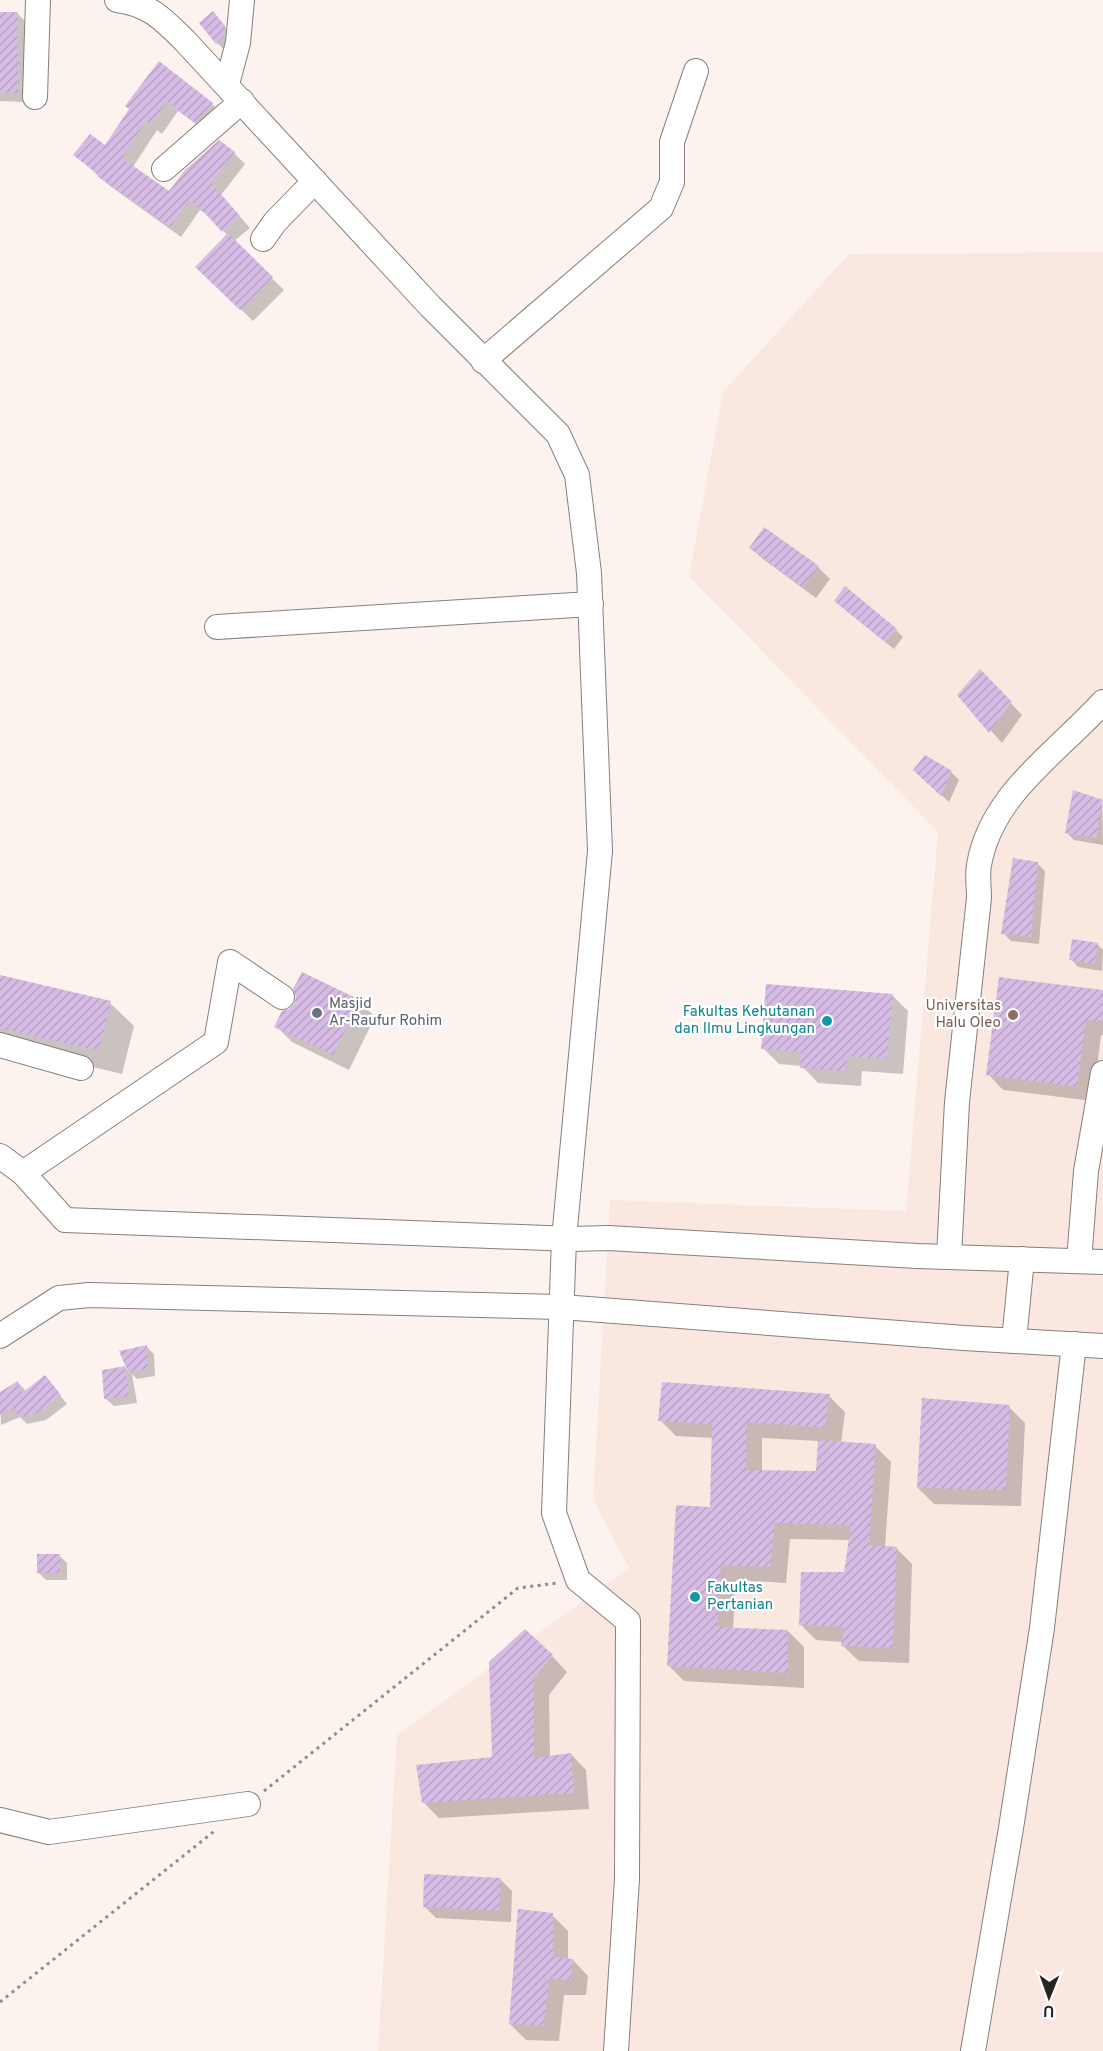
<svg xmlns="http://www.w3.org/2000/svg" width="1103" height="2051" viewBox="0 0 1103 2051" font-family="Overpass,sans-serif">
<style>
.built{fill:#f9e7e0}
.shadow{fill:#0003;fill-rule:evenodd}
.building{fill:url(#building-hatch)}
.lines{fill:none;stroke-linecap:round;stroke-linejoin:round}
.minor-casing{stroke:#887f7c;stroke-width:26}
.path{stroke:#928b89;stroke-width:3;stroke-dasharray:3 4.5;stroke-linecap:butt}
.minor{stroke:#fff;stroke-width:24}
.worship-dot{fill:#6b7280;stroke:#fff;stroke-width:2}
.education-dot{fill:#8d6e63;stroke:#fff;stroke-width:2}
.culture-dot{fill:#0f9aa8;stroke:#fff;stroke-width:2}
.labels{text-anchor:middle;dominant-baseline:central;stroke-width:4.5;stroke-linejoin:round;paint-order:stroke}
.worship-label{font-size:15px;fill:#5b616d;stroke:#fff;text-anchor:start}
.education-label{font-size:15px;fill:#785e54;stroke:#fff;text-anchor:end}
.culture-label{font-size:15px;fill:#0d838f;stroke:#fff;text-anchor:end}
</style>
<defs>
<pattern id="building-hatch" width="6" height="6" patternUnits="userSpaceOnUse" patternTransform="scale(1.5)"><rect width="6" height="6" fill="#d6bbe5"/><path d="M-1 1l2-2M0 6l6-6M5 7l2-2" fill="none" stroke="#b8a1c4"/></pattern>
</defs>
<rect width="100%" height="100%" fill="#fcf3ef"/>
<polygon class="built" points="1103,252 1103,2051 378,2051 397,1735 629,1568 593,1500 610,1200 906,1211 938,832 689,576 723,392 849,254"/>
<g class="shadow">
<polygon points="0,13 18,14 27,23 27,102 0,101"/>
<polygon points="213,13 232,35 225,50 217,43"/>
<polygon points="159,63 212,104 222,114 207,132 178,111 162,134 157,130 133,167 169,193 234,153 245,164 221,195 250,228 234,241 284,290 253,321 197,267 228,236 212,218 200,210 181,237 110,186 75,155 106,148"/>
<polygon points="751,548 818,567 830,579 816,598 763,559"/>
<polygon points="843,608 896,630 903,637 894,649"/>
<polygon points="980,671 1022,715 1002,743 959,695"/>
<polygon points="951,772 959,780 949,802 923,778"/>
<polygon points="1102,802 1103,845 1074,840 1066,832"/>
<polygon points="1037,863 1045,871 1039,944 1011,941 1003,933"/>
<polygon points="1097,944 1103,950 1102,971 1078,967 1071,959"/>
<polygon points="0,976 110,1003 134,1026 122,1074 0,1045"/>
<polygon points="1103,992 1103,1035 1101,1035 1093,1101 1003,1090 988,1074"/>
<polygon points="892,995 908,1011 903,1074 862,1071 861,1086 818,1083 802,1066 779,1064 763,1048"/>
<polygon points="359,1001 375,1017 349,1070 292,1042 276,1026"/>
<polygon points="146,1346 154,1354 155,1376 137,1379 132,1374 137,1403 114,1406 106,1399 125,1368 130,1373 121,1352"/>
<polygon points="45,1377 67,1404 46,1420 27,1424 20,1417 1,1425 0,1394 18,1383 26,1391"/>
<path d="M829,1396L845,1412L841,1443L875,1446L891,1462L885,1547L896,1548L912,1564L909,1663L859,1661L843,1646V1642L816,1640L800,1624L845,1573L850,1540L790,1539L786,1583L736,1580L733,1629L788,1631L804,1647V1688L684,1681L668,1665L712,1509L713,1438L676,1436L660,1420ZM762,1438L819,1441L817,1472H762Z"/>
<polygon points="1009,1407 1025,1423 1021,1506 934,1504 918,1488"/>
<polygon points="59,1555 67,1563 67,1580 46,1580 38,1572"/>
<polygon points="552,1656 567,1672 549,1695 550,1757 571,1754 586,1770 589,1809 439,1818 423,1802 493,1759 491,1662"/>
<polygon points="500,1879 512,1891 511,1922 436,1918 424,1906"/>
<polygon points="552,1915 568,1931 568,1960 573,1960 588,1976 586,1995 564,1995 559,2041 526,2040 510,2024"/>
</g>
<g class="building">
<polygon points="213,11 225,26 224,37 216,44 199,23"/>
<polygon points="0,12 18,12 17,54 19,54 18,93 0,92"/>
<polygon points="159,61 213,103 195,123 167,101 151,124 146,121 122,158 169,191 185,170 219,140 235,152 211,183 240,216 222,232 203,211 189,200 170,227 97,176 98,174 73,155 90,134 105,145 129,109 125,106"/>
<polygon points="228,233 273,277 240,310 195,267"/>
<polygon points="764,527 819,566 803,587 749,548"/>
<polygon points="845,586 897,629 885,642 834,601"/>
<polygon points="980,669 1012,702 989,733 957,695"/>
<polygon points="925,755 952,771 941,796 913,770"/>
<polygon points="1073,790 1103,800 1096,838 1065,833"/>
<polygon points="1013,858 1038,862 1031,937 1001,934"/>
<polygon points="1072,939 1098,943 1095,964 1069,960"/>
<polygon points="302,972 360,1000 333,1055 274,1027 282,1011 289,1009 294,1004 296,997 293,989"/>
<polygon points="0,975 111,1001 99,1051 0,1028"/>
<polygon points="999,977 1103,990 1103,1021 1086,1020 1077,1087 986,1075"/>
<polygon points="766,984 893,994 887,1059 847,1056 846,1071 800,1068 801,1052 761,1049"/>
<polygon points="147,1345 148,1369 128,1372 119,1351"/>
<polygon points="125,1366 130,1396 104,1399 102,1370"/>
<polygon points="45,1375 61,1395 38,1413 18,1417 16,1408 0,1415 0,1392 18,1381 22,1393"/>
<polygon points="662,1382 830,1394 825,1428 747,1422 746,1470 816,1471 818,1440 876,1444 869,1545 897,1547 893,1648 841,1646 844,1627 799,1625 801,1572 844,1572 851,1525 775,1523 770,1567 721,1565 717,1627 788,1630 788,1673 667,1666 676,1505 710,1507 712,1424 658,1421"/>
<polygon points="922,1398 1010,1405 1006,1490 917,1488"/>
<rect x="37" y="1554" width="23" height="19"/>
<polygon points="525,1629 553,1655 534,1678 534,1758 571,1753 574,1793 422,1803 416,1765 492,1757 489,1662"/>
<polygon points="424,1874 501,1878 499,1911 423,1907"/>
<polygon points="518,1909 553,1913 553,1957 573,1959 571,1980 549,1979 544,2026 509,2024"/>
</g>
<g class="lines">
<defs>
<g id="minor">
<path d="M117,0C149,4 163,19 185,41L430,306L558,434L577,475L589,573L600,851L564,1239L554,1513L578,1580L628,1621L627,1879L616,2051"/>
<polyline points="227,84 238,43 242,0"/>
<polyline points="35,97 38,0"/>
<polyline points="164,169 242,101"/>
<polyline points="263,239 275,222 315,181"/>
<polyline points="483,361 661,208 672,182 672,142 696,71"/>
<polyline points="217,627 591,604"/>
<polyline points="0,1045 81,1068"/>
<polyline points="0,1156 23,1173 65,1220 573,1239 608,1238 917,1256 1103,1262"/>
<polyline points="23,1173 216,1042 230,962 282,997"/>
<path d="M949,1256L957,1102L979,898C979,887 977,876 979,865C991,794 1058,752 1103,702"/>
<polyline points="1079,1261 1086,1171 1103,1073"/>
<polyline points="0,1336 59,1298 89,1295 562,1307 964,1338 1103,1346"/>
<polyline points="1014,1341 1022,1259"/>
<polyline points="0,1820 49,1832 248,1804"/>
<polyline points="973,2051 1011,1828 1042,1628 1074,1344"/>
</g>
</defs>
<use href="#minor" class="minor-casing"/>
<g class="path">
<polyline points="264,1791 518,1588 558,1583"/>
<polyline points="0,2002 217,1829"/>
</g>
<use href="#minor" class="minor"/>
</g>
<circle class="worship-dot" cx="317" cy="1013" r="6"/>
<circle class="education-dot" cx="1013" cy="1015" r="6"/>
<g class="culture-dot">
<circle cx="827" cy="1021" r="6"/>
<circle cx="695" cy="1597" r="6"/>
</g>
<g class="labels">
<g class="worship-label">
<text x="329" y="1004">Masjid<tspan x="329" dy="17">Ar-Raufur Rohim</tspan></text>
</g>
<g class="education-label">
<text x="1001" y="1006">Universitas<tspan x="1001" dy="17">Halu Oleo</tspan></text>
</g>
<g class="culture-label">
<text x="815" y="1012">Fakultas Kehutanan<tspan x="815" dy="17">dan Ilmu Lingkungan</tspan></text>
<text x="707" y="1588" text-anchor="start">Fakultas<tspan x="707" dy="17">Pertanian</tspan></text>
</g>
</g>
<g transform="translate(1049 1997) rotate(181)" stroke="#ffffff" stroke-width="4.5" paint-order="stroke">
<path d="M0-4.5L10 22L0 15L-10 22Z" fill="#282423"/>
<text y="-9" font-size="16" font-weight="bold" text-anchor="middle" fill="#282423">U</text>
</g>
</svg>
